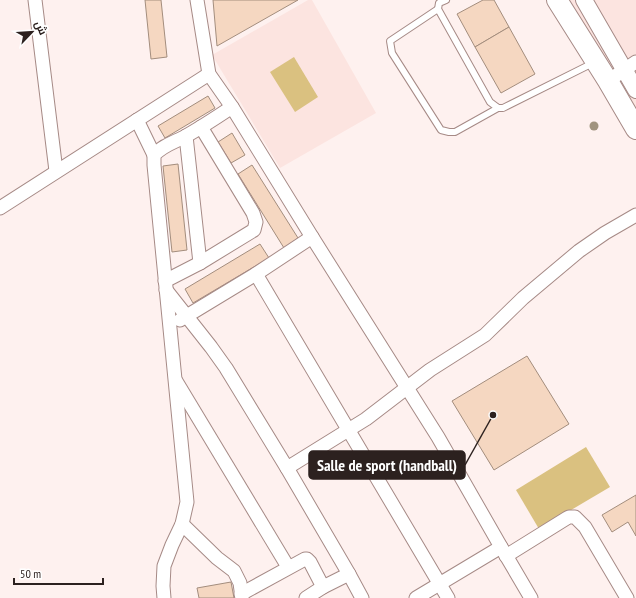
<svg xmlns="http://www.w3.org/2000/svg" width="636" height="598" viewBox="0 0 636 598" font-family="'PT Sans Narrow',Cairo,sans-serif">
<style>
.built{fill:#fce4e0}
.pitch{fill:#dac180}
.building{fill:#f5d7c1;stroke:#a38d7d}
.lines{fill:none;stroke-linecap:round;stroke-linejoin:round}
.service-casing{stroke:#a68a86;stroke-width:8}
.minor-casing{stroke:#a68a86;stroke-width:15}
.tertiary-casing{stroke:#a68a86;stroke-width:18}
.primary-casing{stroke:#a68a86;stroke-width:22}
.service{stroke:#fff;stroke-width:6}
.minor{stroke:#fff;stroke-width:13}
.tertiary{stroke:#fff;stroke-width:16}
.primary{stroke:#fff;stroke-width:20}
.tree{fill:#a0937e}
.leader{fill:none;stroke:#2c211f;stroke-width:1.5}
.callout-dot{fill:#2c211f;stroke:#fff;stroke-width:1.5}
.callout{fill:#2c211f;stroke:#2c211f;stroke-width:1.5}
.callout-label{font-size:16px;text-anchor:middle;font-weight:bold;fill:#fff}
</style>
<rect width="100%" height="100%" fill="#fef1ef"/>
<g class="built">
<polygon points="308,0 312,0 376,113 280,168 212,55"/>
<polygon points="564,0 636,0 636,126"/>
</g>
<g class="pitch">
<polygon points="294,57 318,97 295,112 270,72"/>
<polygon points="586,447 610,487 539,529 516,490"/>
</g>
<g class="building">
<polygon points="145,0 161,0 167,57 151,59"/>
<polygon points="213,0 298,0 217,46"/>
<polygon points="483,0 494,0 509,27 475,47 457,14"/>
<polygon points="509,27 535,74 501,93 475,47"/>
<polygon points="208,96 215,108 165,138 158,126"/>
<polygon points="232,133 245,155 231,163 218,142"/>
<polygon points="178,164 187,250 172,252 163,166"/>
<polygon points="252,165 298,238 284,248 238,174"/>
<polygon points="260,244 269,258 193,303 185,289"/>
<polygon points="527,356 569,424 494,470 452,401"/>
<polygon points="636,495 636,536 628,522 612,532 602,515"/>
<polygon points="231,582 234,598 199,598 197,588"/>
</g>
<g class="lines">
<defs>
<g id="service">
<polyline points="446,0 439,3 438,9 490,102 498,108 503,108 593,63"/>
<polyline points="438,9 390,41 392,53 441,130 449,132 455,132 498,108"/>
</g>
<g id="minor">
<polyline points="35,0 56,171"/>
<polyline points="197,0 209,74 232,107 312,237 438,437 501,547 531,598"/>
<polyline points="608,81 636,62"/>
<polyline points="137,120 154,155"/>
<polyline points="186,136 200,263"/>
<polyline points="0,208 209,74"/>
<polyline points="256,274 448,598"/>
<polyline points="165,281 200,263 254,230 256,222 253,213 201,127"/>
<polyline points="166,290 211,347 226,368 287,468 349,574 362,598"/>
<polyline points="180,320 256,274 312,237"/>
<polyline points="176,381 288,567"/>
<polyline points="287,468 366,419 430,370 485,335 523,298 579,251 605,233 636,215"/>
<polyline points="182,524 217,558 234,571 240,583 242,598"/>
<polyline points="506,556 567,518 569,517 575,517 585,527 627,598"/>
<polyline points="241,594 305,559 307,559 310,562 323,587"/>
<path d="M164,598L163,586L164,566L172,545L182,524L187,502L154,165V155C163,145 175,142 186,136C202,127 217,117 232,107"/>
<polyline points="306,598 323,587 349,574"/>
<polyline points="416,598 501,547"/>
</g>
<polyline id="tertiary" points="584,0 636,90"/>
<polyline id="primary" points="557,0 608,81 636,129"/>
</defs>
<use href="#service" class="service-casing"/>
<use href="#minor" class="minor-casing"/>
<use href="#tertiary" class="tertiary-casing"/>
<use href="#primary" class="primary-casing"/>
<use href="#service" class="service"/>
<use href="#minor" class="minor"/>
<use href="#tertiary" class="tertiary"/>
<use href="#primary" class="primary"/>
</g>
<circle class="tree" cx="594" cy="126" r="4.5"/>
<path class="leader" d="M493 415L465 465"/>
<circle class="callout-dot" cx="493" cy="415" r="4"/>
<rect class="callout" x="309" y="451" width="156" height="28" rx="4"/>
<g class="callout-label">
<text x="387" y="471">Salle de sport (handball)</text>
</g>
<g transform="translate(32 32) rotate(65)" stroke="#ffffff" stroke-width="3" paint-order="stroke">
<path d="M0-3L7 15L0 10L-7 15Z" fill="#2c211f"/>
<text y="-6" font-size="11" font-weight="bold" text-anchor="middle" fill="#2c211f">ش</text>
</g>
<path d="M14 578v6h89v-6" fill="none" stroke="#2c211f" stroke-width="2"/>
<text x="20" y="578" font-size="12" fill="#2c211f" stroke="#ffffff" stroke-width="3" paint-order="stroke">50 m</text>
</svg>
